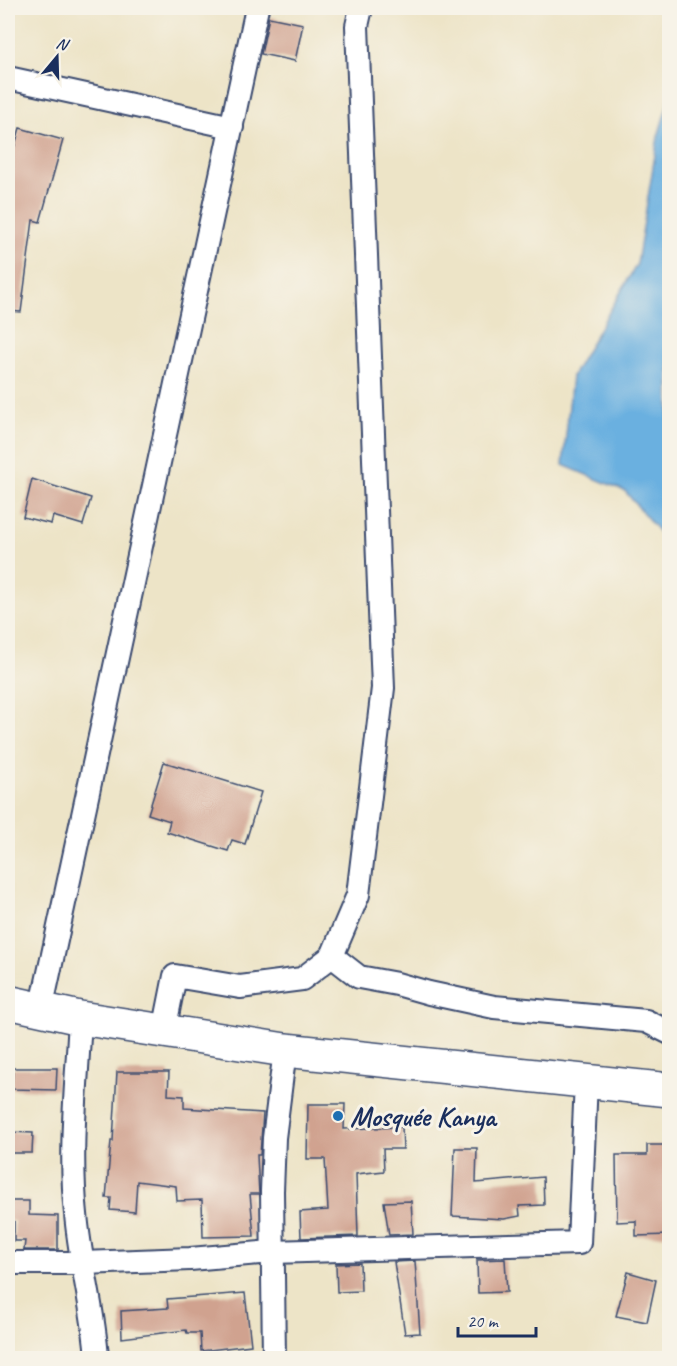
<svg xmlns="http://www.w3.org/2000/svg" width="677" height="1366" viewBox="0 0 677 1366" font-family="Caveat,sans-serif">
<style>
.water{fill:#6ab0e0;stroke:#42709f;stroke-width:1.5}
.building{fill:#d0a28f}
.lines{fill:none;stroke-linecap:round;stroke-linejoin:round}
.minor-casing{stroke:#3a4a6e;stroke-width:26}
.trunk-casing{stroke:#3a4a6e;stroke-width:36}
.minor{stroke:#fff;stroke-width:22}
.trunk{stroke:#fff;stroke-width:33}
.poi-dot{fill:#1f6fb2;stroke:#f7f3e8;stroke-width:2}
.labels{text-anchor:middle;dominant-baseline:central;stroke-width:6;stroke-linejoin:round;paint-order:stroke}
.poi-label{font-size:28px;font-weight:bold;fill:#1b2f5e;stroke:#f7f3e8;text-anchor:start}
</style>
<rect width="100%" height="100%" fill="#f7f3e8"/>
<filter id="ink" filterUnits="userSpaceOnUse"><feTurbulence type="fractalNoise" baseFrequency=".0167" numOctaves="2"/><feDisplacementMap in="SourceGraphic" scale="12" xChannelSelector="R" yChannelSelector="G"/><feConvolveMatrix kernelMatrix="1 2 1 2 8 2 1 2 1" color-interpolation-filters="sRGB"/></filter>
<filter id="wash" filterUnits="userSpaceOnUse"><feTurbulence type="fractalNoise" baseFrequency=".008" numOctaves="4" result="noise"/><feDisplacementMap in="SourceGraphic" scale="24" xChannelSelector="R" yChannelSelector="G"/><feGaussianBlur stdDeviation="1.35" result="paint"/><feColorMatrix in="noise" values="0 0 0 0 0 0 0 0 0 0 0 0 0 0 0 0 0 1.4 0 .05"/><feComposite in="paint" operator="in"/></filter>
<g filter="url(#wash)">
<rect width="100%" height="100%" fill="#ede4c7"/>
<polygon class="water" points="669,100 669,544 625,491 563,465 572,376 637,264 658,137"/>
<g id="blocks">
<g class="building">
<polygon points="269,17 303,24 295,61 261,54"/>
<polygon points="20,128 63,140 40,222 33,220 21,312 8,311 8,169"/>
<polygon points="32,479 91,498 83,525 53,516 51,524 23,517"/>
<polygon points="164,762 261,792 245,844 232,840 228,851 167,832 170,821 148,814"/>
<polygon points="13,1068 57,1068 56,1090 12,1089"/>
<polygon points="117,1072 169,1072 168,1095 184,1096 184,1108 263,1113 260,1155 257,1155 259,1194 250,1194 254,1236 203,1237 202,1200 177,1201 176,1186 137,1181 135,1212 110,1210 111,1198 106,1198 111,1141 113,1141"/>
<polygon points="308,1104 345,1104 344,1129 402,1127 403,1149 383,1149 384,1171 356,1174 358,1236 301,1238 300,1212 328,1210 325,1159 307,1159"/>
<polygon points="8,1132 33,1133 32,1153 8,1153"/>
<polygon points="647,1145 669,1145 669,1235 636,1236 636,1221 617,1222 616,1155 647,1155"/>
<polygon points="455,1148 477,1148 476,1183 543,1177 544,1205 519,1206 520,1216 504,1219 452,1216"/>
<polygon points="8,1201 29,1201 29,1215 58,1216 58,1250 24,1250 25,1241 14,1241 14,1221 8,1221"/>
<polygon points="411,1201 413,1234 389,1235 384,1202"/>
<polygon points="505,1259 507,1292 478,1293 477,1260"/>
<polygon points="415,1261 420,1333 405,1334 394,1262"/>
<polygon points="360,1263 361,1291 337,1292 336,1264"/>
<polygon points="628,1272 656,1280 647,1322 616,1316"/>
<polygon points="245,1293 251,1345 201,1351 200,1333 187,1333 186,1330 122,1338 121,1311 168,1308 167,1299"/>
</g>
</g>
</g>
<g filter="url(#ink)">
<use href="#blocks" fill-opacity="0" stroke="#3a4a6e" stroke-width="1.5"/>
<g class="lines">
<defs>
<g id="minor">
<polyline points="361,8 357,26 383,688 358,895 332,956 359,977 397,984 429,993 494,1007 646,1021 670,1033"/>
<polyline points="8,78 232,127"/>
<polyline points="41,1010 257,8"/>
<path d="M80,1018C77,1083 69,1149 76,1214C80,1263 94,1310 97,1358"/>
<polyline points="164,1031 175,976 240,987 302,979 332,956"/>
<polyline points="8,1263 83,1263 190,1259 272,1252 579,1243 586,1081"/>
<polyline points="274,1358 272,1191 274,1138 285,1050"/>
</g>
<polyline id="trunk" points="8,1002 80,1018 285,1050 670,1090"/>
</defs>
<use href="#minor" class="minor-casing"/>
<use href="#trunk" class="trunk-casing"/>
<use href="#minor" class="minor"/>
<use href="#trunk" class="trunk"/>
</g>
</g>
<circle class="poi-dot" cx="338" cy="1116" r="6"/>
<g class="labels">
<g class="poi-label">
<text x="350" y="1116">Mosquée Kanya</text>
</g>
</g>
<rect width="677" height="1366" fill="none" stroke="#f7f3e8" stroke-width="30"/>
<g transform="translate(57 57) rotate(19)" stroke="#f7f3e8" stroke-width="4.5" paint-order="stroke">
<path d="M0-4.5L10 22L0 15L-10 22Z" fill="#1b2f5e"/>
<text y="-9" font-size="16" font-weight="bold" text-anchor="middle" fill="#1b2f5e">N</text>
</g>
<path d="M458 1327v9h78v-9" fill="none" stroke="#1b2f5e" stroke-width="3"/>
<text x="467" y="1327" font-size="18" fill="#1b2f5e" stroke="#f7f3e8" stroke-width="4.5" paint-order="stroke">20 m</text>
</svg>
